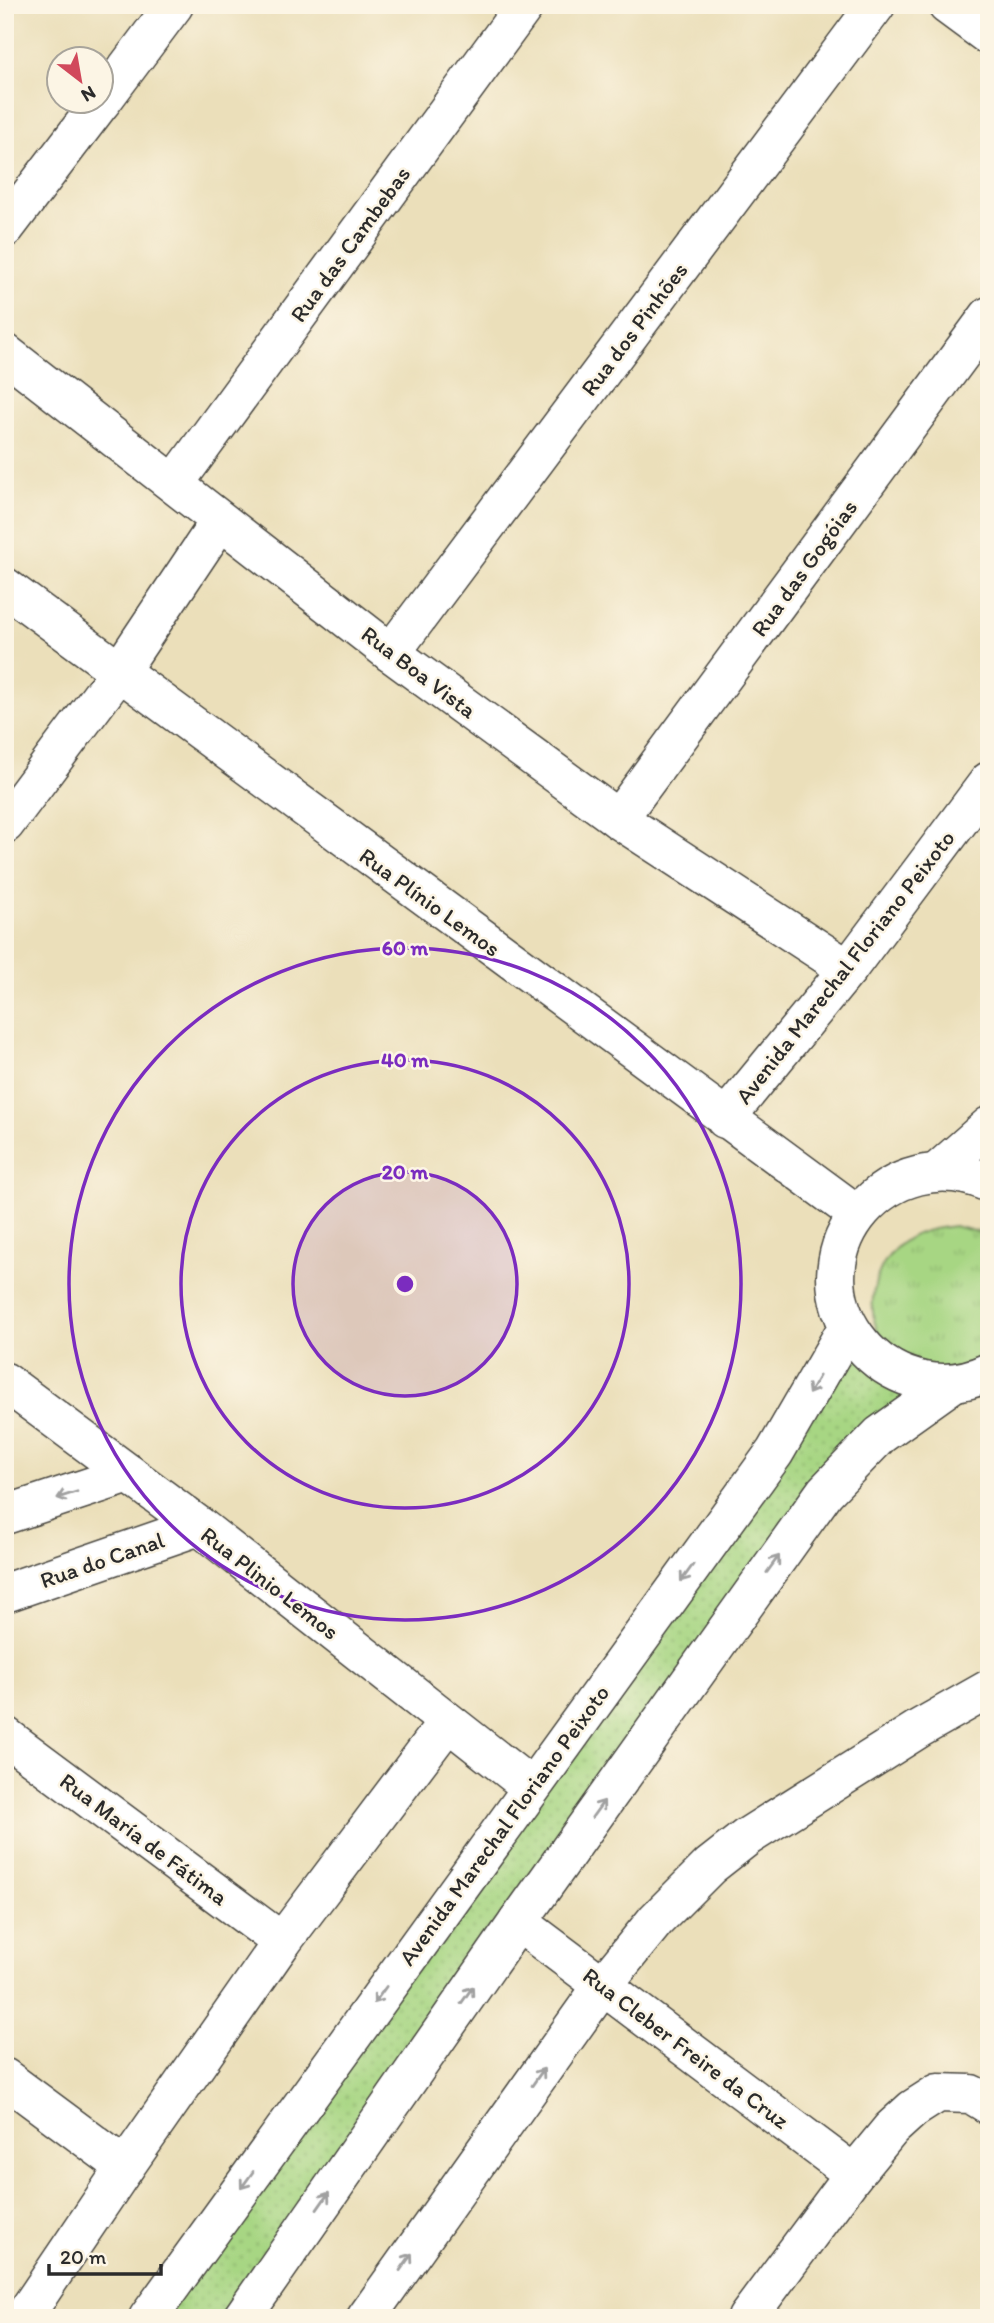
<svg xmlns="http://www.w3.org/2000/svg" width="994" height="2323" viewBox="0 0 994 2323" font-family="Itim,sans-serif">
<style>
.grass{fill:url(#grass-dots);stroke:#698057;stroke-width:2}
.park{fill:url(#park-tufts);stroke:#698057;stroke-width:2}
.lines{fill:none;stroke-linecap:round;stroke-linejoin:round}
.minor-casing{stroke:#484640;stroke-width:41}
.major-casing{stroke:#484640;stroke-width:41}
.minor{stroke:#fff;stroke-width:38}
.major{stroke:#fff;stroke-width:38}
.oneway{stroke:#a0a0a0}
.ring{fill:none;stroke:#7b2cbf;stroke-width:3.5}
.labels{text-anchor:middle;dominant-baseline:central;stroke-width:5;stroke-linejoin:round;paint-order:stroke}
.street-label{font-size:23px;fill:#2b2b2b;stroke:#fcf5e5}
.centre{fill:#7b2cbf;stroke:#fcf5e5;stroke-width:3.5}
.ring-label{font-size:21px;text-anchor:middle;font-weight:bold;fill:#7b2cbf;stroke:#fcf5e5;stroke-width:5;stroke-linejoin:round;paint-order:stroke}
</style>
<defs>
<pattern id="grass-dots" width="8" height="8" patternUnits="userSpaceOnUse" patternTransform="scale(1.75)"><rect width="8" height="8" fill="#a7d683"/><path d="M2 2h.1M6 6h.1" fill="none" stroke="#90b871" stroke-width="1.8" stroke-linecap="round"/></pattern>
<pattern id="park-tufts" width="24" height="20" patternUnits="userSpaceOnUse" patternTransform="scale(1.75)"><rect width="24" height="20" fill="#a7d683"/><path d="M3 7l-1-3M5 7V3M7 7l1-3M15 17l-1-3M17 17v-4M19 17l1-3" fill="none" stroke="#90b871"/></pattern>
</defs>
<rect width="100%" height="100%" fill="#fcf5e5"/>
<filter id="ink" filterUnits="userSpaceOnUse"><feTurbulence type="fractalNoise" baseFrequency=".0143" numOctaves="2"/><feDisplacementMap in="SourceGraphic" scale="14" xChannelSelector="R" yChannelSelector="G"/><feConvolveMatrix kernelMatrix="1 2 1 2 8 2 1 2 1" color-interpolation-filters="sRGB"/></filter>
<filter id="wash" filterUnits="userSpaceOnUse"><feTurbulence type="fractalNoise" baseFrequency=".00686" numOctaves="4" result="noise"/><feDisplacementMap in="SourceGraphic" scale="28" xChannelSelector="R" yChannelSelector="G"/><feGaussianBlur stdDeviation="1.57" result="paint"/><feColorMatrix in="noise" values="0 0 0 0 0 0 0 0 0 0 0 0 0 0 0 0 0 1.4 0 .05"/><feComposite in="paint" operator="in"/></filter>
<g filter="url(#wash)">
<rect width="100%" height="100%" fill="#ebdfba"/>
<polygon class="grass" points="852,1340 933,1389 864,1443 235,2318 161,2318"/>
<path class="park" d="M954,1226L978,1232L989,1238V1367L958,1379C945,1374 894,1358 888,1350C861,1316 871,1262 907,1239C922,1230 937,1228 954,1226Z"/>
</g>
<g filter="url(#ink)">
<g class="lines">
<defs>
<g id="minor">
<polyline points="947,5 989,36"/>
<polyline points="102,101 174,5"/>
<polyline points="5,228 101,102"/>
<polyline points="5,353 391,653 618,819 848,969"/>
<polyline points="175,483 525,5"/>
<polyline points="5,587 857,1214"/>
<polyline points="391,653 876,5"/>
<polyline points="618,819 989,316"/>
<polyline points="5,824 119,672 220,521"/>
<polyline points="725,1119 848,969 989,781"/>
<polyline points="5,1382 199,1526 531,1787"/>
<polyline points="5,1515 129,1474"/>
<polyline points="5,1593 199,1526"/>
<polyline points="5,1736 282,1942"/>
<polyline points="518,1922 854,2174"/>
<polyline points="5,2078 125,2167"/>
<polyline points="23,2318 125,2167 282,1942 447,1723"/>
<polyline points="366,2318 603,1985 656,1920 710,1866 747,1837 920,1728 989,1689"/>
<polyline points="747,2318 854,2174 891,2129 913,2109 938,2093 971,2094 989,2105"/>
</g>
<g id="major">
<polyline points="937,1172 989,1126"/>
<path d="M989,1183C891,1138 793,1249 856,1337C869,1355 885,1368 906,1376C933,1386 962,1385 989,1372"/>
<polyline points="148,2318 775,1452 848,1326"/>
<polyline points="242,2318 518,1922 825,1492 880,1435 953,1383"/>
</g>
</defs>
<use href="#minor" class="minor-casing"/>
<use href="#major" class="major-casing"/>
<use href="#minor" class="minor"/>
<use href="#major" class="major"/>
</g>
<defs><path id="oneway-shaft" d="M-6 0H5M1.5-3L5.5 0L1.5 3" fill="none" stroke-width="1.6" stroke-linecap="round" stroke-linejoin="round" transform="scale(1.75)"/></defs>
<g class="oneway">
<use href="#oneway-shaft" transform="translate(814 1385) rotate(120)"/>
<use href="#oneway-shaft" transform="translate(67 1495) rotate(162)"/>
<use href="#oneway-shaft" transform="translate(773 1564) rotate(-54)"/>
<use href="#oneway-shaft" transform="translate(687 1573) rotate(126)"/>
<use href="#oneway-shaft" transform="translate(598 1809) rotate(-54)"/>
<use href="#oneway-shaft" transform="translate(380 1995) rotate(126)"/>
<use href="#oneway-shaft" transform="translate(467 1995) rotate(-55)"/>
<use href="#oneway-shaft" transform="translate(538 2077) rotate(-55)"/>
<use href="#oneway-shaft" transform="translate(247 2180) rotate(126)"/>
<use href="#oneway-shaft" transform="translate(323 2201) rotate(-55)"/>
<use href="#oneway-shaft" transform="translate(406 2262) rotate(-55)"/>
</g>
</g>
<circle cx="405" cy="1284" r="112" fill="#7b2cbf" fill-opacity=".12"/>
<g class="ring">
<circle cx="405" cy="1284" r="112"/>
<circle cx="405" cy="1284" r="224"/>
<circle cx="405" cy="1284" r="336"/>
</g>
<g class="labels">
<g class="street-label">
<text transform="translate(350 244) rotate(-54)">Rua das Cambebas</text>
<text transform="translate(634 329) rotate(-53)">Rua dos Pinhões</text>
<text transform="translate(804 568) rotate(-54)">Rua das Gogóias</text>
<text transform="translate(419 672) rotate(37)">Rua Boa Vista</text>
<text transform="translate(430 902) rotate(36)">Rua Plínio Lemos</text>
<text transform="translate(845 967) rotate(-52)">Avenida Marechal Floriano Peixoto</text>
<text transform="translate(102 1560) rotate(-19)">Rua do Canal</text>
<text transform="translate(270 1583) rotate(38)">Rua Plinio Lemos</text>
<text transform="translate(504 1825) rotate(-54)">Avenida Marechal Floriano Peixoto</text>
<text transform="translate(144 1839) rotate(37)">Rua María de Fátima</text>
<text transform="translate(686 2048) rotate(37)">Rua Cleber Freire da Cruz</text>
</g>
</g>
<circle cx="405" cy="1284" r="10" class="centre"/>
<g class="ring-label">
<text x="405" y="955">60 m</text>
<text x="405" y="1067">40 m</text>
<text x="405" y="1179">20 m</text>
</g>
<rect width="994" height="2323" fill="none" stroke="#fcf5e5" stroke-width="28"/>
<g transform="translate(80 80) rotate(149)"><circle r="33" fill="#fcf5e5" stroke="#a8a49b" stroke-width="2"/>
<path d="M0-5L12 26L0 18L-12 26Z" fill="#d1495b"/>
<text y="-10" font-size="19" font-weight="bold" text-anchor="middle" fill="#2b2b2b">N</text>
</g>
<path d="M49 2264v10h112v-10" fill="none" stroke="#2b2b2b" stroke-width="3.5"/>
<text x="60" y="2264" font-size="21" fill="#2b2b2b" stroke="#fcf5e5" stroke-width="5" paint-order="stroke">20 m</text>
</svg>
